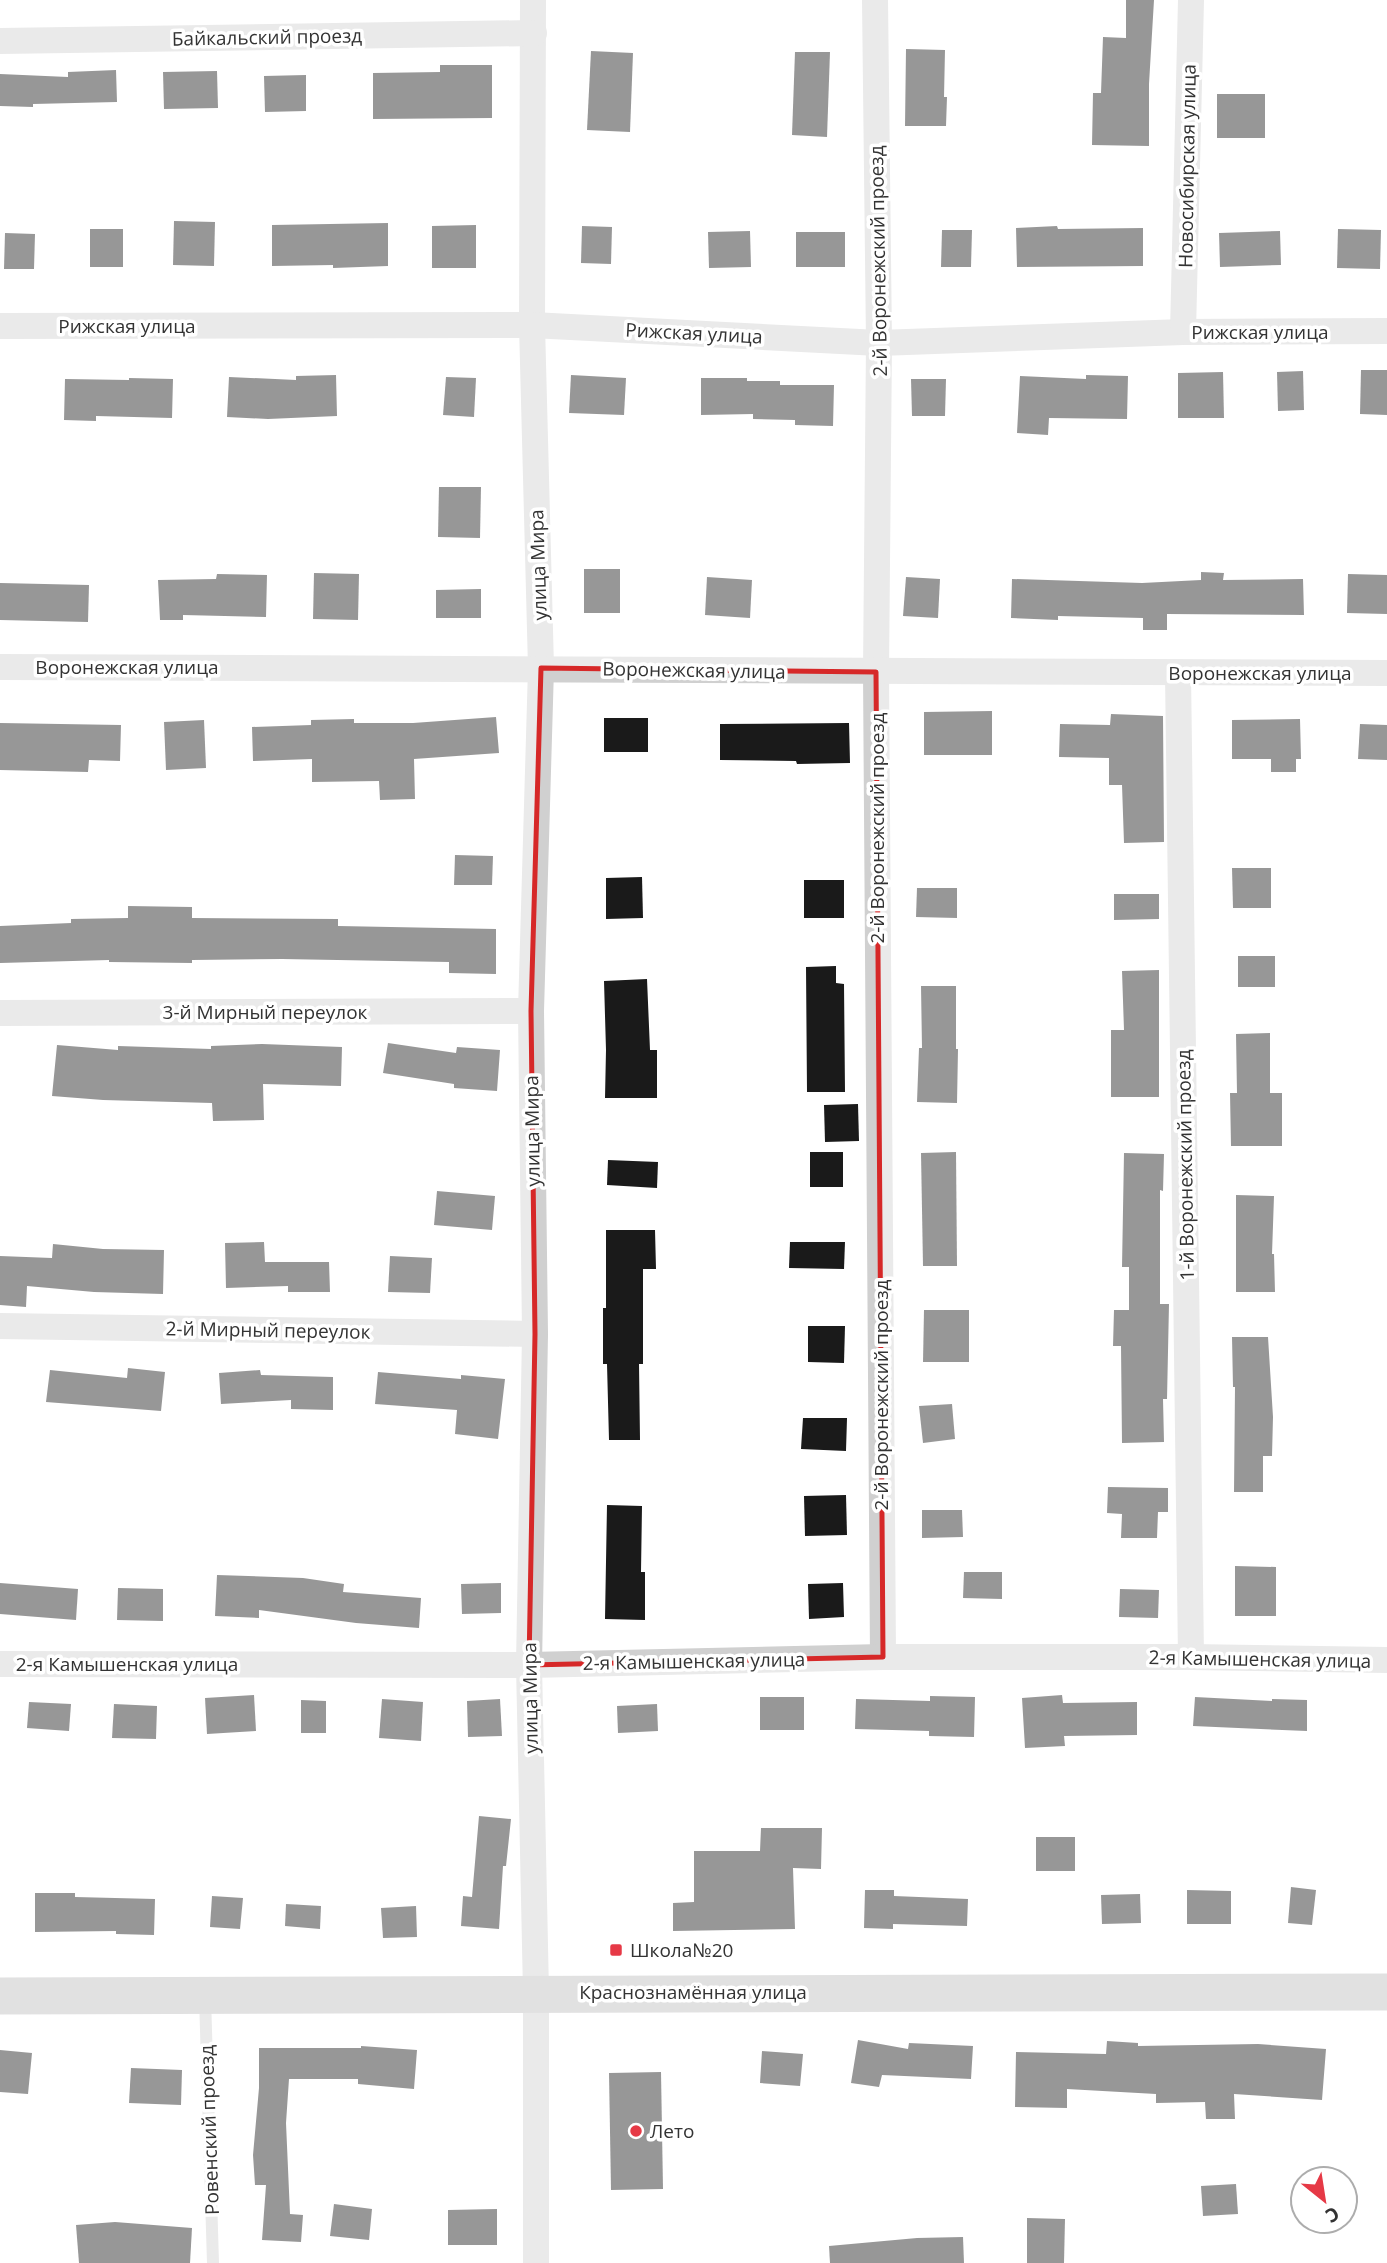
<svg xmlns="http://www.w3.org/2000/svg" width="1387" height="2263" viewBox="0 0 1387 2263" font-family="'Open Sans',sans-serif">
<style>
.building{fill:#1a1a1a}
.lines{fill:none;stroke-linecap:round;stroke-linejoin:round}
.lane{stroke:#d0d0d0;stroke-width:12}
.street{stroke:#d0d0d0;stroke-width:26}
.secondary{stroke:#bdbdbd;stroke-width:37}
.marked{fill:none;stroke:#d62828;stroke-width:5;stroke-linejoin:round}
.poi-dot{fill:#e63946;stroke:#fff;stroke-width:2.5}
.labels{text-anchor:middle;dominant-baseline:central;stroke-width:7;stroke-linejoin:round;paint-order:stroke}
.street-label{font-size:19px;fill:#333;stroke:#fff}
.poi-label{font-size:19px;fill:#333;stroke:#fff;text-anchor:start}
</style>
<rect width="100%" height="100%" fill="#fff"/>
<g class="building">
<polygon points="1126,0 1154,0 1149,84 1149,146 1092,145 1093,93 1101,93 1103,37 1126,38"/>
<polygon points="906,49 945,50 944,97 947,97 946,126 905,126"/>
<polygon points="591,51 633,53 630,132 587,130"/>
<polygon points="795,52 830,52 827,137 792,135"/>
<polygon points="440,65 492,65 492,118 373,119 373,73 440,72"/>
<polygon points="116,70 117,102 33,104 33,107 0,106 0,74 68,77 68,72"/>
<polygon points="217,71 218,108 164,109 163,72"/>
<polygon points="306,75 306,111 265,112 264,76"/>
<rect x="1217" y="94" width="48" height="44"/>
<polygon points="174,221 215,222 214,266 173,265"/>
<polygon points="388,223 388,266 333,268 333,265 272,266 272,225"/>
<polygon points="476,225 476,268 432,268 432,226"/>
<polygon points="582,226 612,227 611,264 581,263"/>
<polygon points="1057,226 1058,229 1143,228 1143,266 1017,267 1016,228"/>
<rect x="90" y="229" width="33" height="38"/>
<polygon points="1338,229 1381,230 1380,269 1337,268"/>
<polygon points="942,230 972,230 971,267 941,267"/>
<polygon points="750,231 751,267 709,268 708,232"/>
<polygon points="1280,231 1281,265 1220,267 1219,233"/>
<rect x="796" y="232" width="49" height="35"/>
<polygon points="5,233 35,234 34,269 4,269"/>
<polygon points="1361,370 1387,370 1387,415 1360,414"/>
<polygon points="1303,371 1304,410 1278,411 1277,372"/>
<polygon points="1223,372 1224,418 1178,418 1178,373"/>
<polygon points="336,375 337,416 268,419 227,417 229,377 296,380 296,376"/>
<polygon points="571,375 626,378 624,415 569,413"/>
<polygon points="1086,375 1128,376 1127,419 1049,418 1048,435 1017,433 1020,376 1086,379"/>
<polygon points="446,377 476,378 474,417 443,415"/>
<polygon points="129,378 173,379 172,418 96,416 96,421 64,420 65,379 129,380"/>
<polygon points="701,378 747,378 747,381 780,381 780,385 834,385 833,426 795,425 795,420 753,419 753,414 701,415"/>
<polygon points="911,379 946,379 945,416 912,416"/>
<polygon points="439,487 481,487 480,538 438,537"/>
<rect x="584" y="569" width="36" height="44"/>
<polygon points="1201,572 1224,573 1223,580 1303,579 1304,615 1167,614 1167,630 1143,630 1143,618 1058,616 1058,620 1011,618 1012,579 1142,583 1201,580"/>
<polygon points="314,573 359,574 358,620 313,619"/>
<polygon points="217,574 267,575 266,617 183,615 183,620 160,620 158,580 216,579"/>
<polygon points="1348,574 1387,575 1387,614 1347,613"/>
<polygon points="707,577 752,580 750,618 705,615"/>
<polygon points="906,577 940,579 938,618 903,616"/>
<polygon points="0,583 89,585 88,622 0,620"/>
<polygon points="481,589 481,618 436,618 436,590"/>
<polygon points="992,711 992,755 924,755 924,712"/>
<polygon points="1111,714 1163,716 1164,842 1124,843 1122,785 1109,785 1109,758 1059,757 1060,724 1110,725"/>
<polygon points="496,717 499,753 414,759 415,799 380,800 379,781 312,782 312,759 253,761 252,727 311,725 311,720 354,719 354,723 413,723"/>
<rect x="604" y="718" width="44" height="34"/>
<polygon points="1300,719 1301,759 1296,759 1296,772 1271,772 1271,759 1232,759 1232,720"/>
<polygon points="204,720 206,768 166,770 164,722"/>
<polygon points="0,723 121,725 120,761 89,760 88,772 0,770"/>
<polygon points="849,723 850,763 797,764 796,761 720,760 720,724"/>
<polygon points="1360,724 1387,725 1387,760 1358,759"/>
<polygon points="455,855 493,856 492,885 454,885"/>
<polygon points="1232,868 1271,868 1271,908 1233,908"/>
<polygon points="642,877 643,918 606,919 606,878"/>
<rect x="804" y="880" width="40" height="38"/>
<polygon points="917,888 957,888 957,918 916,917"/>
<polygon points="1114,894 1159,894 1159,919 1114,920"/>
<polygon points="128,906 192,907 192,918 338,919 338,926 496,929 496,974 449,973 449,962 282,959 192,960 192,963 109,962 109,960 0,963 0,926 71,923 71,919 128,918"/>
<rect x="1238" y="956" width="37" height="31"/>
<polygon points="836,966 836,983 844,984 845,1092 807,1092 806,967"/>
<polygon points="1159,970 1159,1097 1111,1097 1111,1030 1124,1030 1122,971"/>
<polygon points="647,979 650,1050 657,1050 657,1098 605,1098 606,1050 604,981"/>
<polygon points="921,986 956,986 956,1049 958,1049 957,1103 917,1102 919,1048 922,1048"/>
<polygon points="1270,1033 1270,1093 1282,1093 1282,1146 1231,1146 1230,1093 1237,1093 1236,1034"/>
<polygon points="388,1043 456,1053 457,1047 500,1050 497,1091 454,1088 454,1084 383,1073"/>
<polygon points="262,1044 342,1047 341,1086 263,1084 264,1120 213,1121 212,1103 103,1100 52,1096 57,1045 118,1050 118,1046 211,1049 211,1046"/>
<polygon points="858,1104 859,1141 825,1142 824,1105"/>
<rect x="810" y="1152" width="33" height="35"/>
<polygon points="956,1152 957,1266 923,1266 921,1153"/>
<polygon points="1124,1153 1164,1154 1163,1191 1160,1190 1160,1304 1169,1304 1167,1399 1163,1399 1164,1442 1122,1443 1121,1346 1113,1346 1114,1310 1129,1310 1129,1267 1122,1267"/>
<polygon points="608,1160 658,1162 657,1188 607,1185"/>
<polygon points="437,1191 495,1196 492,1230 434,1225"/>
<polygon points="1236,1195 1274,1196 1272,1254 1274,1254 1275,1292 1236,1292"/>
<polygon points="606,1230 655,1230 656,1269 643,1269 643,1364 639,1364 640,1440 609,1440 607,1364 603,1364 603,1308 606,1308"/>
<polygon points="264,1242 265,1262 329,1262 330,1292 288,1292 288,1286 226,1288 225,1243"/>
<polygon points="790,1242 845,1242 844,1269 789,1268"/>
<polygon points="53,1244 103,1249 164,1250 163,1294 94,1292 27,1286 26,1307 0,1305 0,1256 52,1258"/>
<polygon points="390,1256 432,1258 430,1293 388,1292"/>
<polygon points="924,1310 969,1310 969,1362 923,1362"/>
<polygon points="808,1326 845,1326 844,1363 808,1362"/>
<polygon points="1232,1337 1268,1337 1273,1417 1272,1456 1263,1456 1263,1492 1234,1492 1235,1387 1233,1387"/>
<polygon points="128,1368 165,1372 161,1411 46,1402 50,1370 127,1378"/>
<polygon points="260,1370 261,1375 333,1377 333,1410 291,1409 291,1400 221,1404 219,1373"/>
<polygon points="378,1372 461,1379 461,1375 505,1379 498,1439 455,1434 457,1410 375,1404"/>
<polygon points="952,1404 955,1439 923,1443 919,1406"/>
<polygon points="803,1418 847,1418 846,1451 801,1449"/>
<polygon points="1108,1487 1168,1488 1168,1512 1158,1512 1157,1538 1121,1538 1122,1514 1107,1513"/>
<polygon points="846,1495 847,1535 805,1536 804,1496"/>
<polygon points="607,1505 642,1506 641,1572 645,1572 645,1620 605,1619"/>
<polygon points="922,1510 962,1510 963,1537 922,1538"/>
<polygon points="1235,1566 1276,1567 1276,1616 1235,1616"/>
<polygon points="964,1572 1002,1572 1002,1599 963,1598"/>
<polygon points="217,1575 303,1578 344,1584 343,1592 421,1598 419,1628 356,1623 259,1610 259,1618 215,1616"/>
<polygon points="0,1583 78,1589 76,1620 0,1614"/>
<polygon points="501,1583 501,1613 462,1614 461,1584"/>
<polygon points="843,1583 844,1617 809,1619 808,1584"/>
<polygon points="118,1588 163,1589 163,1621 117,1620"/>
<polygon points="1120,1589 1159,1590 1158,1618 1119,1617"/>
<polygon points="254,1695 256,1731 207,1734 205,1698"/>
<polygon points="1062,1695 1063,1703 1137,1702 1137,1735 1064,1736 1065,1746 1025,1748 1022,1698"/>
<polygon points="930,1696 975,1697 974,1737 929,1736 929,1731 855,1729 856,1699 930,1701"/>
<rect x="760" y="1697" width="44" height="33"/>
<polygon points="1195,1697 1272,1701 1272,1699 1307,1700 1307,1731 1193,1726"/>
<polygon points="382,1699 423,1702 421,1741 379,1738"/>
<polygon points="500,1699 502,1736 468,1737 467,1701"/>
<polygon points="301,1700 326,1701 326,1733 301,1733"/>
<polygon points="29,1702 71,1704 69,1731 27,1728"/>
<polygon points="114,1704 157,1706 156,1739 112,1738"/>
<polygon points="657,1704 658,1731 618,1733 617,1706"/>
<polygon points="479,1816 511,1819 506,1866 503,1866 499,1929 461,1926 463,1896 472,1897"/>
<polygon points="761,1828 822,1828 821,1869 793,1868 795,1929 673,1931 673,1903 694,1902 694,1851 760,1851"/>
<rect x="1036" y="1837" width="39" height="34"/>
<polygon points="1291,1887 1316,1890 1312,1925 1288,1923"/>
<polygon points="865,1890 894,1890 894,1896 968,1899 967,1926 893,1924 893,1929 864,1928"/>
<polygon points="1187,1890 1231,1891 1231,1924 1187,1924"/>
<polygon points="35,1893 75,1893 75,1897 155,1899 154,1935 116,1934 116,1931 35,1932"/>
<polygon points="1140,1894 1141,1923 1102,1924 1101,1895"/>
<polygon points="212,1896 243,1898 240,1929 210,1927"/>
<polygon points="286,1904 321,1906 320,1929 285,1926"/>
<polygon points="416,1906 417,1937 383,1938 381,1908"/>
<polygon points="858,2040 908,2049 909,2043 973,2046 971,2079 882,2075 879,2087 851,2083"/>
<polygon points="1107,2041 1138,2043 1138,2046 1258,2044 1326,2049 1322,2100 1234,2094 1235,2119 1206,2119 1205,2102 1156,2103 1156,2094 1067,2089 1067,2108 1015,2107 1016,2052 1106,2054"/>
<polygon points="361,2046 417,2050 414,2089 358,2084 358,2079 289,2079 286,2123 290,2214 303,2215 301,2242 262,2240 266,2185 255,2185 253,2155 259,2088 259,2048 361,2048"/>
<polygon points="0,2050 32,2053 28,2094 0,2092"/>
<polygon points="762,2051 803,2054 800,2086 760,2083"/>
<polygon points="131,2068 182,2070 181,2105 129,2103"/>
<polygon points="661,2072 663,2189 611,2190 609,2073"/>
<polygon points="1236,2184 1238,2214 1203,2216 1201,2186"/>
<polygon points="334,2204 372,2209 369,2240 330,2236"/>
<polygon points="497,2209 497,2245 448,2245 448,2210"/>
<polygon points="1027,2218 1065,2219 1064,2263 1027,2263"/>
<polygon points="115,2222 192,2228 190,2263 79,2263 76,2225"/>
<polygon points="963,2237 964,2263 830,2263 829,2246 917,2238"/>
</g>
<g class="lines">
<polyline class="lane" points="205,1997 213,2263"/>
<g class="street">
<polyline points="533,0 532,325 541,668 531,1011 535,1334 529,1665 536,1992 536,2263"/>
<polyline points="875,0 879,343 876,672 883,1657"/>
<polyline points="0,41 534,33"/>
<polyline points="0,326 532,325 879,343 1183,332 1387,331"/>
<polyline points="1183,332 1191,0"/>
<polyline points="0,667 1387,673"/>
<polyline points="1178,673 1191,1657"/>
<polyline points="0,1013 531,1011"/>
<polyline points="0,1326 535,1334"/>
<polyline points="0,1664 529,1665 883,1657 1191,1657 1387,1660"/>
</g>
<polyline class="secondary" points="0,1996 1387,1992"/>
</g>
<path d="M0 0H1387V2263H0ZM541,668L876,672L883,1657L529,1665L535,1334L531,1011Z" fill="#fff" fill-opacity=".55" fill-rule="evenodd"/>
<path class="marked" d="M541,668L876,672L883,1657L529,1665L535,1334L531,1011Z"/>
<g class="poi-dot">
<rect x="609" y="1943" width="14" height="14" rx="3.5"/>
<circle cx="636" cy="2131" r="7"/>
</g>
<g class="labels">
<g class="street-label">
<text transform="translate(267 37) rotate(-1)">Байкальский проезд</text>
<text transform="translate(1187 166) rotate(-89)">Новосибирская улица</text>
<text transform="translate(878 261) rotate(-91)">2-й Воронежский проезд</text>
<text x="127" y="326">Рижская улица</text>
<text x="1260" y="332">Рижская улица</text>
<text transform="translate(694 333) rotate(3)">Рижская улица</text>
<text transform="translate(538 565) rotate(-92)">улица Мира</text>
<text x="127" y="667">Воронежская улица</text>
<text transform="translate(694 670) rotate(1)">Воронежская улица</text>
<text x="1260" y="673">Воронежская улица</text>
<text transform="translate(877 828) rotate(-90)">2-й Воронежский проезд</text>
<text x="265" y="1012">3-й Мирный переулок</text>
<text transform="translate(532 1131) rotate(-91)">улица Мира</text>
<text transform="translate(1185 1165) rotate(-91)">1-й Воронежский проезд</text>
<text transform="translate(268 1330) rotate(1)">2-й Мирный переулок</text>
<text transform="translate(881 1395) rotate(-90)">2-й Воронежский проезд</text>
<text transform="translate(1260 1659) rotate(1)">2-я Камышенская улица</text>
<text transform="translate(694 1661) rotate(-1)">2-я Камышенская улица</text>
<text x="127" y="1664">2-я Камышенская улица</text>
<text transform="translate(530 1698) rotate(-91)">улица Мира</text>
<text x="693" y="1992">Краснознамённая улица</text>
<text transform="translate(209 2130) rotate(-92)">Ровенский проезд</text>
</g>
<g class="poi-label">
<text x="630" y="1950">Школа№20</text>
<text x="650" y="2131">Лето</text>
</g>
</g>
<g transform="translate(1324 2200) rotate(150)"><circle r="33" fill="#ffffff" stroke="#adadad" stroke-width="2"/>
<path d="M0-5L12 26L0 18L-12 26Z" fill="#e63946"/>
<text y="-10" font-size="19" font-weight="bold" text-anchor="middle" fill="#333333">С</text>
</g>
</svg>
